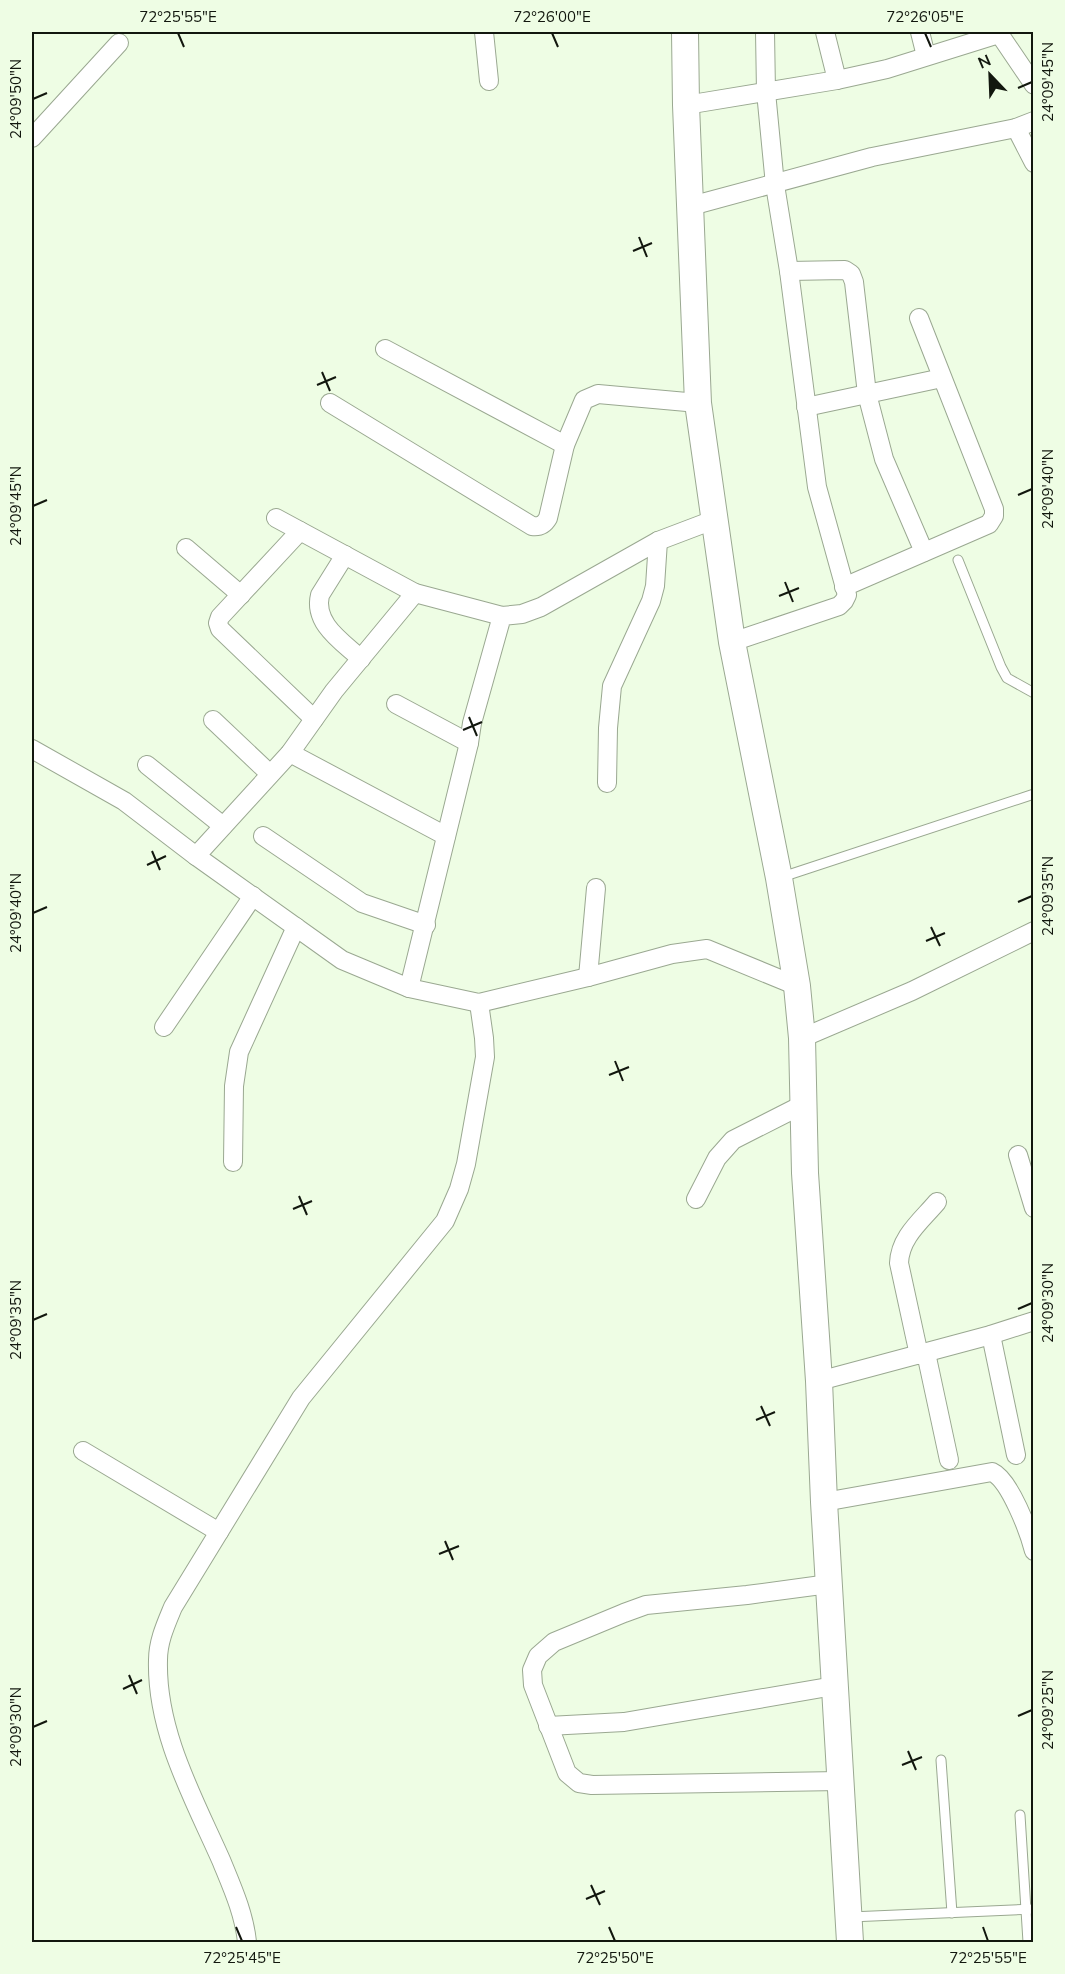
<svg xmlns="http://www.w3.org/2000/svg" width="1065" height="1974" viewBox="0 0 1065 1974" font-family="Mulish,sans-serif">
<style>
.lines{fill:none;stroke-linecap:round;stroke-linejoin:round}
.service-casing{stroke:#9aa891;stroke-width:11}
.minor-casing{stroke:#9aa891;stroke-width:20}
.secondary-casing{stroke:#9aa891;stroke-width:28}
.service{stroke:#fff;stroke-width:9}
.minor{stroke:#fff;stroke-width:18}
.secondary{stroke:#fff;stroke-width:26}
.ticks{fill:none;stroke:#12170e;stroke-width:2}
.neatline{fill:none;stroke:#12170e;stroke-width:2}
.ticks-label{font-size:15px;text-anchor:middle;fill:#12170e}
</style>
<rect width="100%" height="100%" fill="#eefde4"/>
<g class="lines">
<defs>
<g id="service">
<polyline points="958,560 1001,667 1007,678 1034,693"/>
<polyline points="779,878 1034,794"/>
<polyline points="941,1760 952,1913"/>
<polyline points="1020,1815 1028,1942"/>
<polyline points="850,1917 1034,1909"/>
</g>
<g id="minor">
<polyline points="484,32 489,81"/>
<polyline points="825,32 837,80"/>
<polyline points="920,32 926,56"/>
<polyline points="998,32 1034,85"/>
<polyline points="686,105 837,80 887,69 999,34"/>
<polyline points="1016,128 1034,163"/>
<polyline points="32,138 119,43"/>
<polyline points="691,206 872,157 1016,128 1034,121"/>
<polyline points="789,271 845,270 851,274 854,282 867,394 884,459 924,552"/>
<polyline points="385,349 565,445"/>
<path d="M330,403L532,526C540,527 544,525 548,518L565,445L584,400L598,394L698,403"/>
<polyline points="806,407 942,378"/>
<polyline points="276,518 415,593 502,616"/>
<polyline points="300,531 220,617 218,623 220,629 314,719"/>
<polyline points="186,548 241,595"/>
<path d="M345,555L320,595C313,624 343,642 361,659"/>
<polyline points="844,587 989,524 994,516 994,509 919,318"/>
<polyline points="732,642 839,606 844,601 847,595 817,487 789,271 775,185 766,92 765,32"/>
<polyline points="396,704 469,743"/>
<polyline points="213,720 270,774"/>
<polyline points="32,749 124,801 196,856 342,960 409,988 479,1003 588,977 672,954 707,949 797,986"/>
<polyline points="290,753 446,836"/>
<polyline points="147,765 223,826"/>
<polyline points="607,783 608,728 612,686 651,601 655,586 658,541"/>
<polyline points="263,836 362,903 426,925"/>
<polyline points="196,856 290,753 334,691 415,593"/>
<polyline points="588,977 596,888"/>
<polyline points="409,988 469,743 472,723 502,616 522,614 541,607 658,541 716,519"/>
<polyline points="164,1027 253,896"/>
<polyline points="802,1038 912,991 1034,931"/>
<polyline points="1018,1155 1034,1208"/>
<polyline points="233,1162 234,1086 239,1052 296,927"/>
<polyline points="696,1199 717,1158 733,1140 802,1105"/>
<polyline points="991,1335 1016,1455"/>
<polyline points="926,1353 949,1460"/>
<path d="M919,1355L899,1263C900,1237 921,1221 937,1202"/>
<polyline points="819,1381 987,1336 1034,1321"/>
<polyline points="83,1451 219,1532"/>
<path d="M824,1502L992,1472C1010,1480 1029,1532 1034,1551"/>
<polyline points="829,1584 747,1595 646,1605 624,1613 554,1642 538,1656 532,1670 533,1685 567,1773 579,1783 592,1785 840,1781"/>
<polyline points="548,1726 624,1722 834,1686"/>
<path d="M247,1942C244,1913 232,1887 221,1860C193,1797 156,1731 158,1660C158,1641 166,1624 173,1607L301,1398L445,1221L459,1189L466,1164L485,1057L484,1038L479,1003"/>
</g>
<polyline id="secondary" points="685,32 686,105 698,403 732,642 779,878 797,986 802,1038 805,1173 819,1381 824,1502 850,1942"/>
</defs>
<use href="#service" class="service-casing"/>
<use href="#minor" class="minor-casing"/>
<use href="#secondary" class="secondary-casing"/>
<use href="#service" class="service"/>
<use href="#minor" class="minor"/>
<use href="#secondary" class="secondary"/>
</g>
<path class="ticks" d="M178,33L184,47M552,33L558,47M925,33L931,47M1018,88L1032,82M33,99L47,93M639,237L647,257M633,251L652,243M322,372L330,391M317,385L336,377M1018,495L1032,489M33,506L47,500M785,582L793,602M779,596L799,588M469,717L477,736M463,730L482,722M152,851L160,870M147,865L166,856M1018,902L1032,896M33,913L47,907M931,927L940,946M926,941L945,933M615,1061L623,1081M609,1075L629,1067M299,1196L307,1215M293,1209L312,1201M1018,1309L1032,1303M33,1320L47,1314M761,1406L770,1426M756,1420L775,1412M445,1541L453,1560M439,1554L459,1546M129,1675L137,1694M123,1689L142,1680M1018,1716L1032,1710M33,1727L47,1721M908,1751L916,1770M902,1765L922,1757M591,1885L600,1905M586,1899L605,1891M236,1927L242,1941M609,1927L615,1941M983,1927L988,1941"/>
<rect width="1065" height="1974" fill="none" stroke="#eefde4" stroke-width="66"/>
<g transform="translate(990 75) rotate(337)" stroke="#eefde4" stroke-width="4.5" paint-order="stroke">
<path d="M0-4.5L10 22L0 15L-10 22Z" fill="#12170e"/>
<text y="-9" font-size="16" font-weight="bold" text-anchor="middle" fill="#12170e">N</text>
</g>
<rect x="33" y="33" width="999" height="1908" class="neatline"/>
<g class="ticks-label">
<text x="178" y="22">72°25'55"E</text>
<text x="552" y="22">72°26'00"E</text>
<text x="925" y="22">72°26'05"E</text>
<text transform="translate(1048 82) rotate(-90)" y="5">24°09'45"N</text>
<text transform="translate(16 99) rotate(-90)" y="5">24°09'50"N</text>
<text transform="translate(1048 489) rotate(-90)" y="5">24°09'40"N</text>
<text transform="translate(16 506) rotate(-90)" y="5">24°09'45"N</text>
<text transform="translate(1048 896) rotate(-90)" y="5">24°09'35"N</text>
<text transform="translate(16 913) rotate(-90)" y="5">24°09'40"N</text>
<text transform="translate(1048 1303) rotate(-90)" y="5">24°09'30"N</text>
<text transform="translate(16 1320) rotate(-90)" y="5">24°09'35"N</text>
<text transform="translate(1048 1710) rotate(-90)" y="5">24°09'25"N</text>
<text transform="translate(16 1727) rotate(-90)" y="5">24°09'30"N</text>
<text x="242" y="1963">72°25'45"E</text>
<text x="615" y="1963">72°25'50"E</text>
<text x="988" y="1963">72°25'55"E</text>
</g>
</svg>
